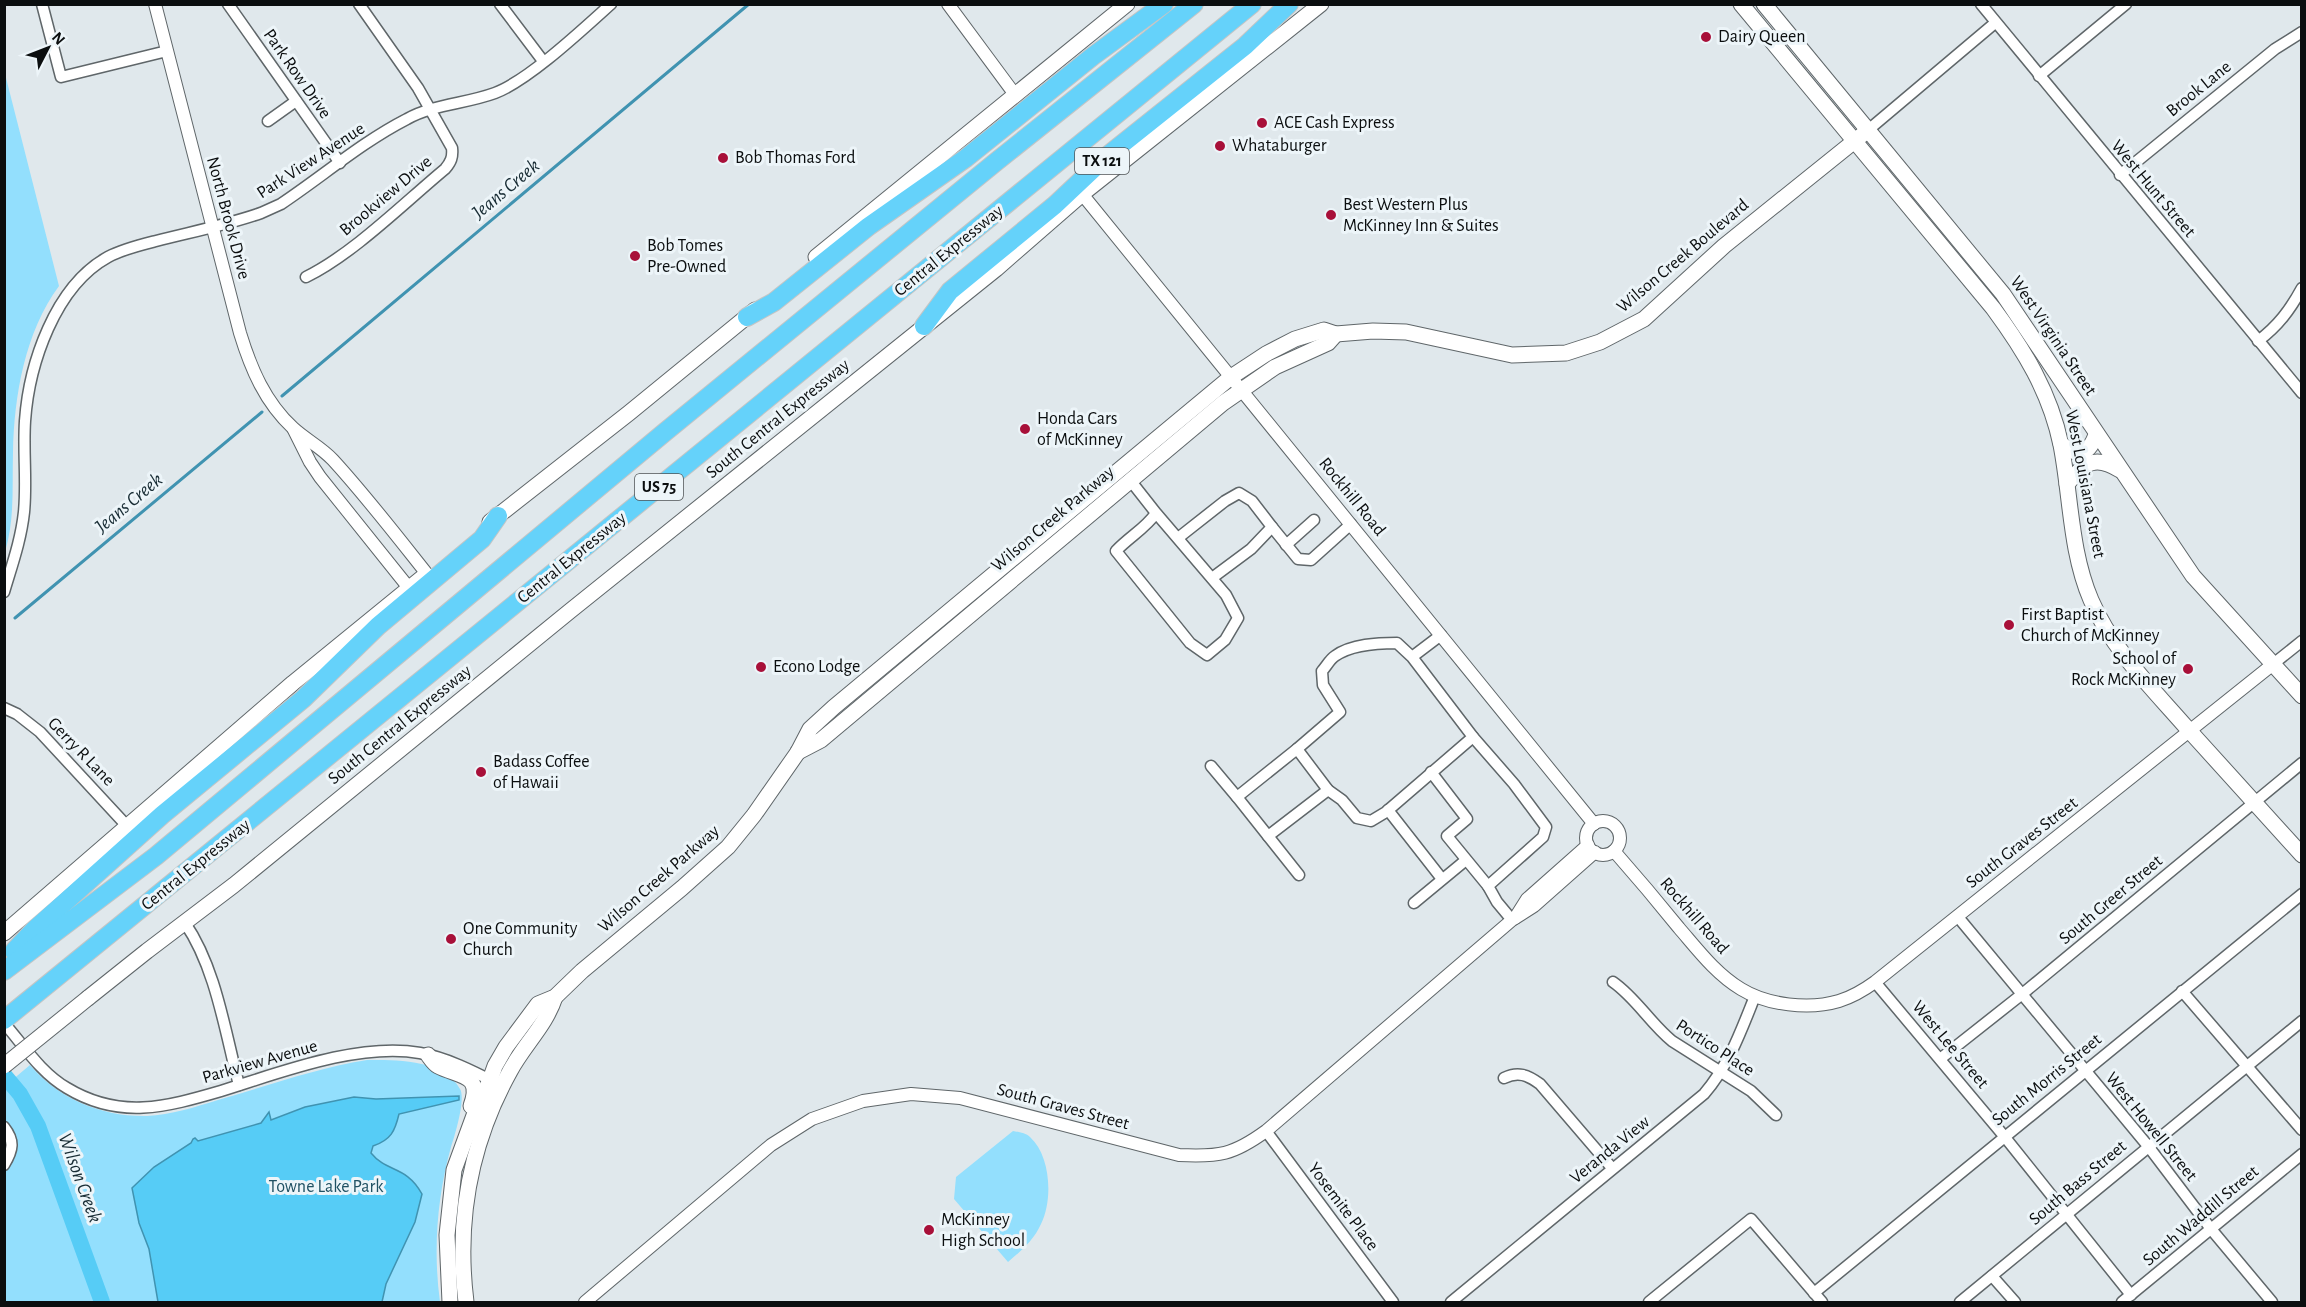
<svg xmlns="http://www.w3.org/2000/svg" width="2306" height="1307" viewBox="0 0 2306 1307" font-family="'Alegreya Sans',sans-serif">
<style>
.green{fill:#93dffd}
.water{fill:#56ccf6;stroke:#4093b1;stroke-width:1.5}
.lines{fill:none;stroke-linecap:round;stroke-linejoin:round}
.stream{stroke:#4093b1;stroke-width:3}
.river{stroke:#56ccf6;stroke-width:16}
.minor-casing{stroke:#5f6669;stroke-width:13}
.tertiary-casing{stroke:#5f6669;stroke-width:14}
.secondary-casing{stroke:#5f6669;stroke-width:17}
.motorway-casing{stroke:#c4c5c5;stroke-width:20}
.minor{stroke:#fff;stroke-width:10}
.tertiary{stroke:#fff;stroke-width:12}
.secondary{stroke:#fff;stroke-width:15}
.motorway{stroke:#65d2fa;stroke-width:18}
.secondary-bridge-casing{stroke:#5f6669;stroke-width:17;stroke-linecap:butt}
.secondary-bridge{stroke:#fff;stroke-width:15}
.poi-dot{fill:#a81039;stroke:#edf5f9;stroke-width:2}
.labels{text-anchor:middle;dominant-baseline:central;stroke-width:6;stroke-linejoin:round;paint-order:stroke}
.shield{fill:#edf5f9;stroke:#4f5355;stroke-width:1.5}
.shield-label{font-size:16px;font-weight:bold;fill:#0b0e0f}
.poi-label{font-size:18px;fill:#0b0e0f;stroke:#edf5f9;text-anchor:start}
.street-label{font-size:18px;fill:#0b0e0f;stroke:#edf5f9}
.park-label{font-size:18px;fill:#205163;stroke:#edf5f9}
.water-label{font-size:20px;font-style:italic;fill:#182c34;stroke:#edf5f9}
</style>
<rect width="100%" height="100%" fill="#e0e8ec"/>
<g class="green">
<path d="M4,70L59,286C25,332 14,396 13,452C12,487 15,518 5,552Z"/>
<path d="M367,1060C396,1060 444,1059 460,1089C466,1098 455,1135 451,1147C437,1197 433,1251 440,1302H5V1086L30,1065C59,1099 102,1117 147,1116C171,1115 195,1107 218,1100C268,1086 316,1068 367,1060Z"/>
<path d="M1013,1131C1018,1132 1026,1133 1030,1137C1051,1156 1053,1200 1041,1224C1034,1240 1021,1251 1008,1262L954,1199L956,1177Z"/>
</g>
<path class="water" d="M459,1096V1100L399,1114C395,1131 391,1140 373,1146L371,1153C387,1173 406,1165 422,1194L415,1222L386,1284L382,1302H158L149,1249L139,1223L132,1188L154,1167L191,1143L193,1139L195,1138L198,1141L261,1123L269,1112L271,1120L305,1107L354,1097L376,1099Z"/>
<g class="lines">
<g class="stream">
<polyline points="282,396 749,4"/>
<polyline points="15,618 262,412"/>
</g>
<polyline class="river" points="4,1075 20,1094 38,1126 102,1302"/>
<defs>
<g id="minor">
<polyline points="42,4 61,77 167,51"/>
<polyline points="228,4 340,163"/>
<polyline points="500,4 543,61"/>
<polyline points="1981,4 2302,393"/>
<polyline points="2039,76 2126,4"/>
<polyline points="268,121 296,101"/>
<polyline points="1867,131 1995,23"/>
<polyline points="2120,175 2275,49 2302,32"/>
<path d="M306,277C353,254 404,203 445,169C451,162 453,157 452,148L418,88L359,4"/>
<path d="M2258,341C2278,326 2290,310 2302,288"/>
<path d="M1130,480L1156,513C1146,528 1129,537 1116,551L1190,643L1207,655L1225,640L1238,618L1226,595L1156,513"/>
<polyline points="1272,527 1298,559 1311,560 1351,524"/>
<polyline points="1178,538 1225,501 1239,493 1252,501 1272,527 1251,549 1212,578"/>
<polyline points="1286,545 1314,520"/>
<path d="M4,592C12,565 21,540 24,512C27,482 23,452 25,421C29,364 55,286 108,257C123,249 140,245 156,241C191,232 227,225 261,213L281,204C323,176 362,142 407,119C434,104 465,104 495,93C529,80 582,30 611,4"/>
<path d="M1412,657L1473,737L1386,812L1371,821L1357,818L1342,800L1328,790L1297,749L1340,712L1323,685L1322,671C1326,667 1330,659 1335,656C1352,644 1378,643 1397,643L1412,657L1441,635"/>
<polyline points="2272,665 2302,641"/>
<polyline points="4,708 17,714 40,732 127,826"/>
<polyline points="1473,737 1514,784 1546,827 1543,837 1488,886 1497,902 1512,920"/>
<polyline points="1211,766 1237,797 1297,749"/>
<polyline points="1431,772 1467,819 1447,836 1488,886"/>
<polyline points="1237,797 1299,875"/>
<polyline points="1388,810 1442,879"/>
<polyline points="1268,836 1328,790"/>
<polyline points="1414,903 1466,860"/>
<polyline points="1958,917 2148,1146 2211,1229 2272,1302"/>
<path d="M185,923C216,968 225,1032 239,1085"/>
<path d="M1613,982C1636,998 1650,1023 1672,1041L1751,1091L1776,1115"/>
<polyline points="1875,982 2004,1136 2131,1295"/>
<polyline points="2182,991 2302,1130"/>
<path d="M4,1023C24,1046 41,1073 67,1088C120,1120 166,1107 221,1091C279,1073 359,1042 420,1053C447,1058 473,1071 496,1083"/>
<polyline points="1940,1059 2021,995 2302,763"/>
<path d="M1504,1078C1518,1071 1528,1075 1540,1084L1612,1168"/>
<path d="M4,1127C15,1141 13,1150 4,1165"/>
<polyline points="1266,1131 1393,1302"/>
<polyline points="1992,1276 2015,1302"/>
<polyline points="1814,1293 2302,894"/>
<path d="M1451,1302L1704,1094C1729,1065 1741,1031 1755,996"/>
<polyline points="1649,1302 1751,1219 1822,1302"/>
<polyline points="1960,1302 2302,1021"/>
<polyline points="2122,1302 2302,1154"/>
</g>
<g id="tertiary">
<path d="M155,4L240,333C251,369 265,402 293,428C306,440 321,447 333,460C366,496 396,535 427,574"/>
<polyline points="948,4 1016,96"/>
<polyline points="1082,194 1594,824"/>
<polyline points="294,430 310,462 320,477 409,588"/>
<circle cx="1603" cy="838" r="17"/>
<path d="M1614,851C1636,876 1658,902 1679,928C1698,950 1716,974 1741,989C1767,1005 1809,1010 1839,1001C1852,997 1864,990 1875,982L2272,665"/>
<polyline points="1515,918 1527,899 1588,845"/>
<path d="M585,1302L771,1145L812,1119L863,1101L911,1094L960,1098L1179,1155C1219,1157 1233,1155 1266,1131L1512,920L1534,906L1595,852"/>
</g>
<g id="secondary">
<path d="M1741,4L1993,308C2024,350 2050,392 2061,445C2071,496 2070,551 2091,600C2112,649 2151,687 2186,727C2224,769 2263,812 2302,855"/>
<polyline points="1764,4 2003,294 2193,576 2302,696"/>
<polyline points="816,257 1127,4"/>
<path d="M2061,444C2078,457 2088,456 2096,435"/>
<path d="M2067,484C2085,463 2094,454 2120,470"/>
<polyline points="490,522 629,413 755,310"/>
<polyline points="798,752 821,740 1223,403 1275,367 1328,343 1336,334"/>
<polyline points="4,933 293,683 423,577"/>
<polyline points="88,998 147,951 234,885 570,611 996,269 1082,194 1321,4"/>
<path d="M428,1055C431,1059 434,1064 438,1066C459,1077 483,1073 471,1106"/>
<polyline points="450,1302 447,1235 454,1170 476,1110 490,1080 495,1066 506,1047 538,1004 555,997 582,971 682,888 728,847 754,815 798,752 810,729 834,707 1231,377 1266,354 1295,339 1324,330 1336,334 1373,331 1406,332 1512,355 1566,353 1600,342 1644,319 1724,246 1867,131"/>
<path d="M466,1302C456,1221 470,1143 510,1071C524,1045 546,1025 555,997"/>
</g>
<g id="motorway">
<polyline points="747,317 774,302 869,226 966,158 1093,56 1164,4"/>
<polyline points="924,326 950,291 1055,205 1107,156 1245,46 1289,4"/>
<polyline points="14,951 34,930 162,815 303,699 378,626 482,539 498,516"/>
<polyline points="4,971 156,856 665,432 997,161 1194,4"/>
<polyline points="4,1020 1252,4"/>
</g>
</defs>
<use href="#minor" class="minor-casing"/>
<use href="#tertiary" class="tertiary-casing"/>
<use href="#secondary" class="secondary-casing"/>
<use href="#motorway" class="motorway-casing"/>
<use href="#minor" class="minor"/>
<use href="#tertiary" class="tertiary"/>
<use href="#secondary" class="secondary"/>
<use href="#motorway" class="motorway"/>
<defs>
<polyline id="secondary-bridge" points="4,1066 88,998"/>
</defs>
<use href="#secondary-bridge" class="secondary-bridge-casing"/>
<use href="#secondary-bridge" class="secondary-bridge"/>
</g>
<g class="poi-dot">
<circle cx="1706" cy="37" r="6"/>
<circle cx="1262" cy="123" r="6"/>
<circle cx="1220" cy="146" r="6"/>
<circle cx="723" cy="158" r="6"/>
<circle cx="1331" cy="215" r="6"/>
<circle cx="635" cy="256" r="6"/>
<circle cx="1025" cy="429" r="6"/>
<circle cx="2009" cy="625" r="6"/>
<circle cx="761" cy="667" r="6"/>
<circle cx="2188" cy="669" r="6"/>
<circle cx="481" cy="772" r="6"/>
<circle cx="451" cy="939" r="6"/>
<circle cx="929" cy="1230" r="6"/>
</g>
<g class="labels">
<g class="shield">
<rect x="1075" y="148" width="54" height="26" rx="4.5"/>
<rect x="635" y="474" width="48" height="26" rx="4.5"/>
</g>
<g class="shield-label">
<text x="1102" y="161">TX 121</text>
<text x="659" y="487">US 75</text>
</g>
<g class="poi-label">
<text x="1718" y="37">Dairy Queen</text>
<text x="1274" y="123">ACE Cash Express</text>
<text x="1232" y="146">Whataburger</text>
<text x="735" y="158">Bob Thomas Ford</text>
<text x="1343" y="205">Best Western Plus<tspan x="1343" dy="21">McKinney Inn &amp; Suites</tspan></text>
<text x="647" y="246">Bob Tomes<tspan x="647" dy="21">Pre-Owned</tspan></text>
<text x="1037" y="419">Honda Cars<tspan x="1037" dy="21">of McKinney</tspan></text>
<text x="2021" y="615">First Baptist<tspan x="2021" dy="21">Church of McKinney</tspan></text>
<text x="2176" y="659" text-anchor="end">School of<tspan x="2176" dy="21">Rock McKinney</tspan></text>
<text x="773" y="667">Econo Lodge</text>
<text x="493" y="762">Badass Coffee<tspan x="493" dy="21">of Hawaii</tspan></text>
<text x="463" y="929">One Community<tspan x="463" dy="21">Church</tspan></text>
<text x="941" y="1220">McKinney<tspan x="941" dy="21">High School</tspan></text>
</g>
<g class="street-label">
<text transform="translate(297 74) rotate(55)">Park Row Drive</text>
<text transform="translate(2199 89) rotate(-39)">Brook Lane</text>
<text transform="translate(311 161) rotate(-33)">Park View Avenue</text>
<text transform="translate(2153 189) rotate(50)">West Hunt Street</text>
<text transform="translate(386 196) rotate(-40)">Brookview Drive</text>
<text transform="translate(228 218) rotate(75)">North Brook Drive</text>
<text transform="translate(949 251) rotate(-39)">Central Expressway</text>
<text transform="translate(1683 256) rotate(-40)">Wilson Creek Boulevard</text>
<text transform="translate(2053 336) rotate(56)">West Virginia Street</text>
<text transform="translate(778 419) rotate(-39)">South Central Expressway</text>
<text transform="translate(2085 484) rotate(79)">West Louisiana Street</text>
<text transform="translate(1352 497) rotate(51)">Rockhill Road</text>
<text transform="translate(1053 519) rotate(-40)">Wilson Creek Parkway</text>
<text transform="translate(572 558) rotate(-39)">Central Expressway</text>
<text transform="translate(400 725) rotate(-39)">South Central Expressway</text>
<text transform="translate(81 752) rotate(46)">Gerry R Lane</text>
<text transform="translate(2022 843) rotate(-38)">South Graves Street</text>
<text transform="translate(196 865) rotate(-39)">Central Expressway</text>
<text transform="translate(659 879) rotate(-41)">Wilson Creek Parkway</text>
<text transform="translate(2111 900) rotate(-40)">South Greer Street</text>
<text transform="translate(1694 916) rotate(49)">Rockhill Road</text>
<text transform="translate(1950 1045) rotate(50)">West Lee Street</text>
<text transform="translate(1715 1048) rotate(33)">Portico Place</text>
<text transform="translate(260 1062) rotate(-16)">Parkview Avenue</text>
<text transform="translate(2047 1080) rotate(-39)">South Morris Street</text>
<text transform="translate(1063 1107) rotate(15)">South Graves Street</text>
<text transform="translate(2151 1127) rotate(51)">West Howell Street</text>
<text transform="translate(1610 1150) rotate(-39)">Veranda View</text>
<text transform="translate(2078 1183) rotate(-40)">South Bass Street</text>
<text transform="translate(1343 1207) rotate(53)">Yosemite Place</text>
<text transform="translate(2201 1216) rotate(-40)">South Waddill Street</text>
</g>
<g class="park-label">
<text x="326" y="1187">Towne Lake Park</text>
</g>
<g class="water-label">
<text transform="translate(506 189) rotate(-40)">Jeans Creek</text>
<text transform="translate(129 503) rotate(-40)">Jeans Creek</text>
<text transform="translate(80 1178) rotate(70)">Wilson Creek</text>
</g>
</g>
<rect width="2306" height="1307" fill="none" stroke="#0b0e0f" stroke-width="12"/>
<g transform="translate(48 48) rotate(48)" stroke="#edf5f9" stroke-width="4.5" paint-order="stroke">
<path d="M0-4.5L10 22L0 15L-10 22Z" fill="#0b0e0f"/>
<text y="-9" font-size="16" font-weight="bold" text-anchor="middle" fill="#0b0e0f">N</text>
</g>
</svg>
